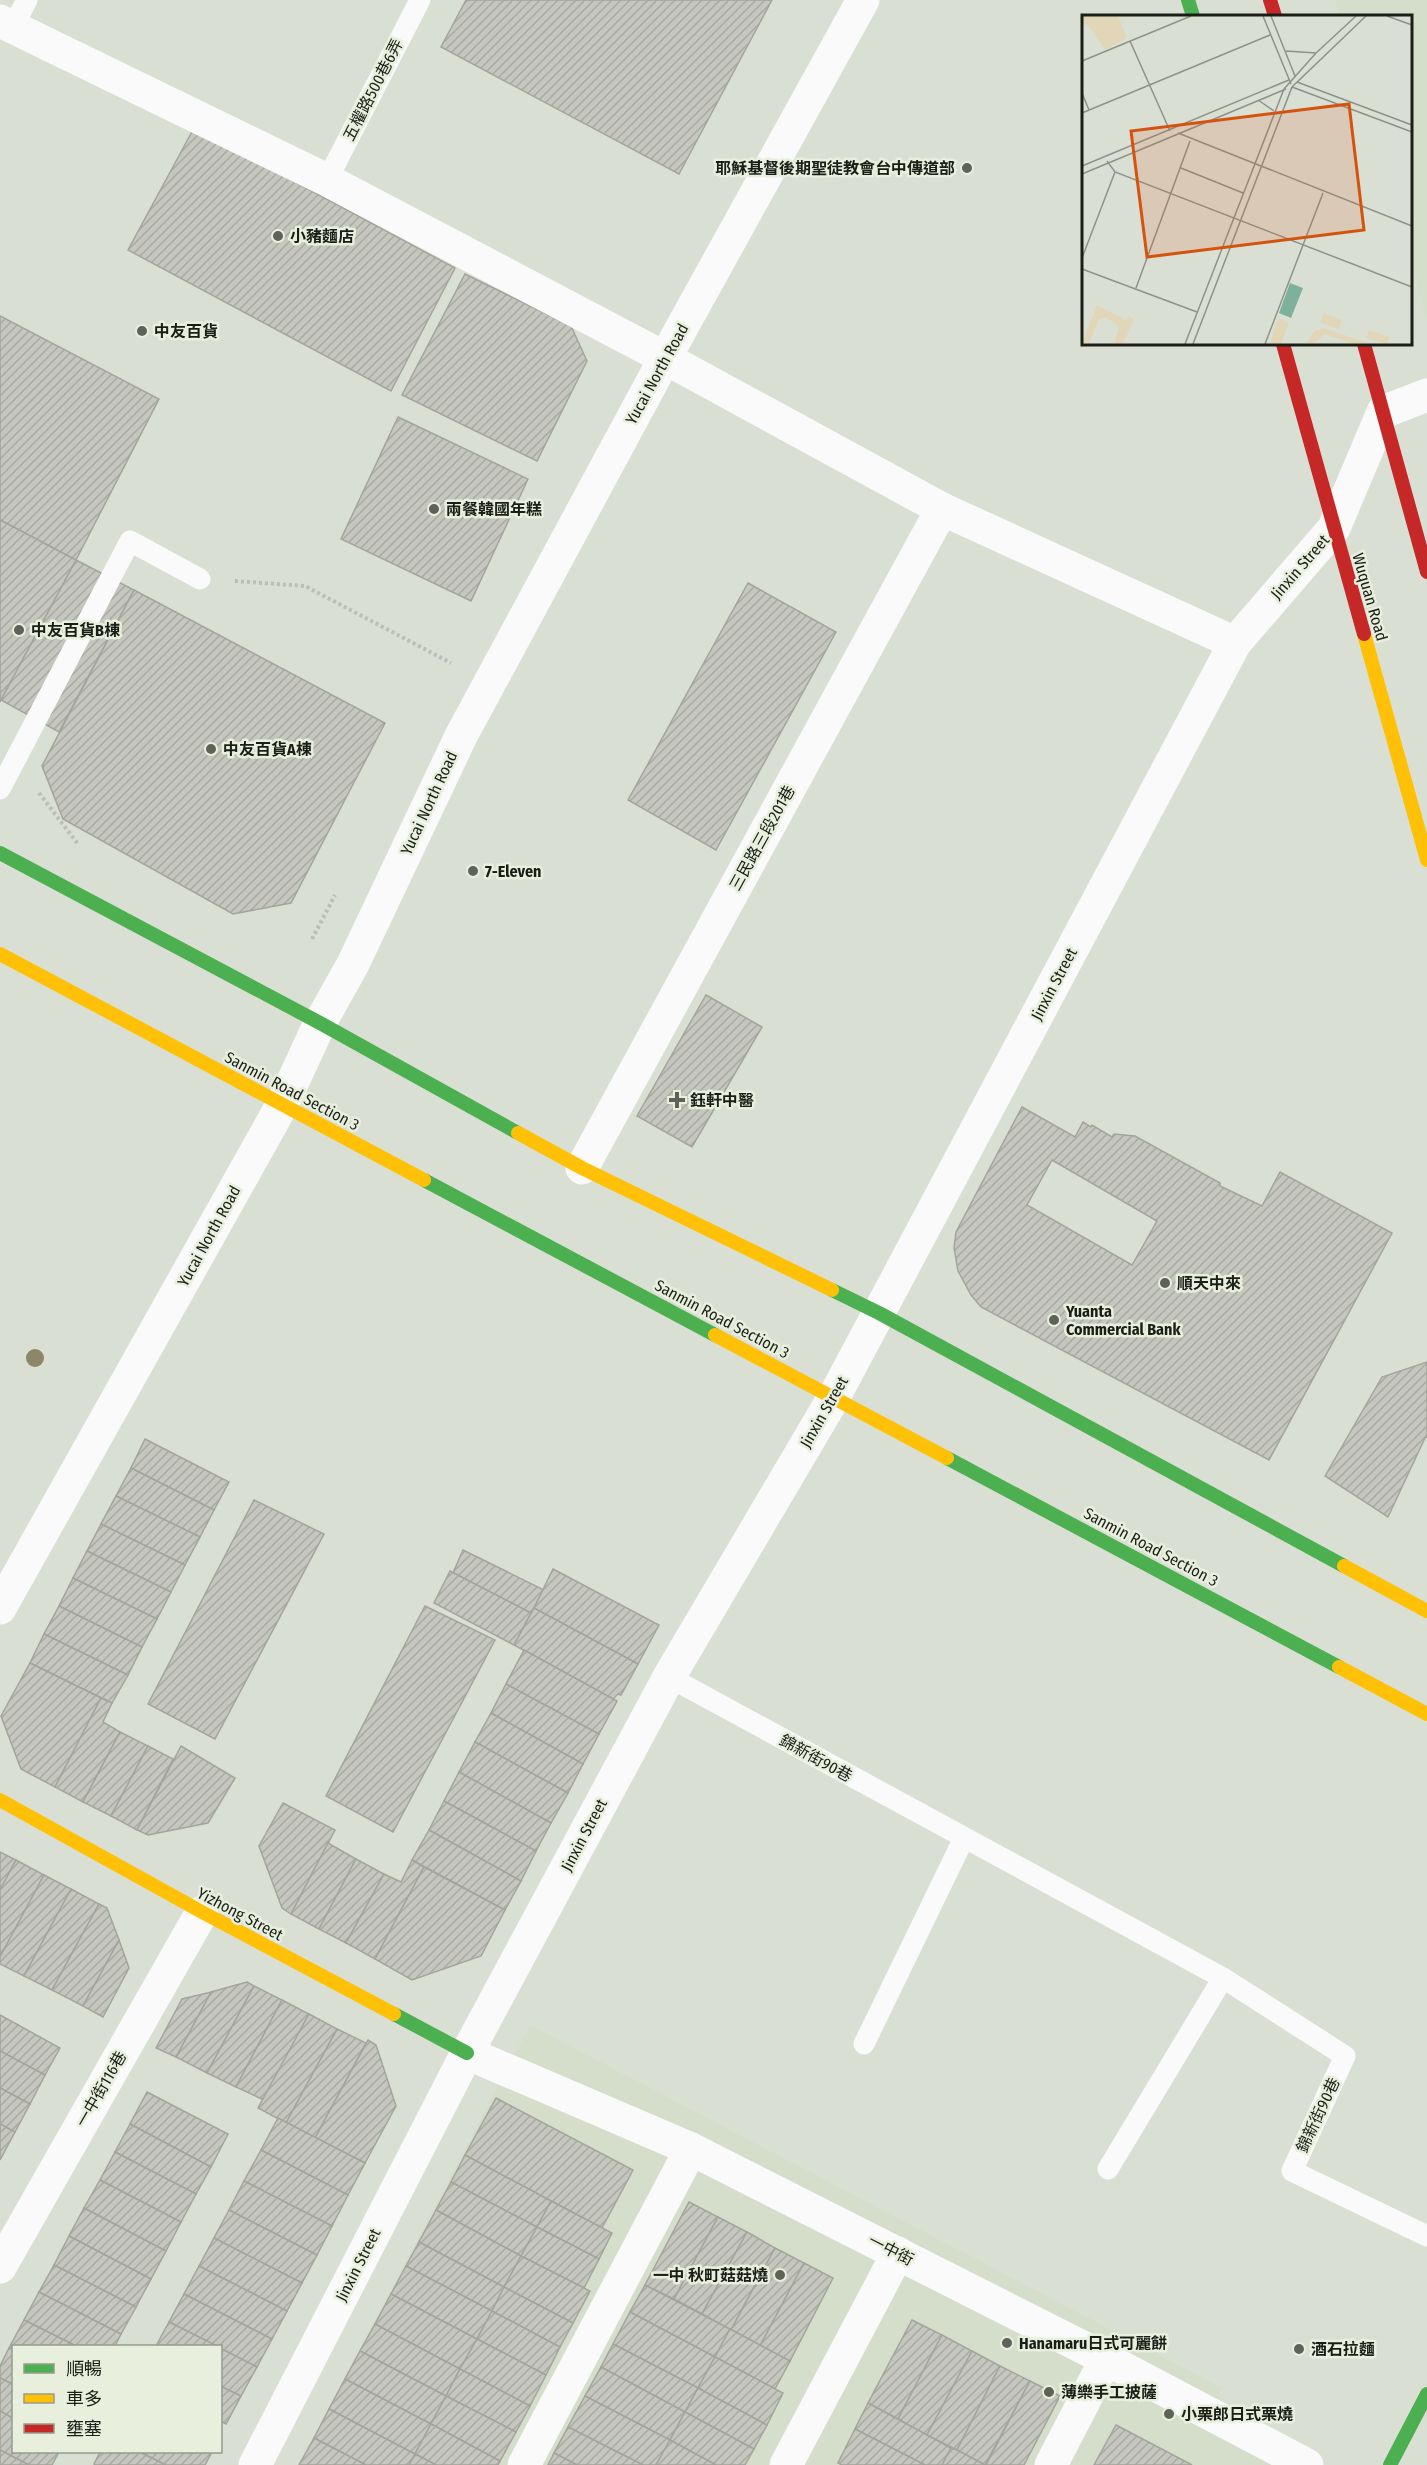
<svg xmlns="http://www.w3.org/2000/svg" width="1427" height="2465" viewBox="0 0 1427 2465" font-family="'Fira Sans Condensed','Noto Sans TC',sans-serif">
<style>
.built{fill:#d5deca}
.building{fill:url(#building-hatch);stroke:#a3a59c;stroke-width:1.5;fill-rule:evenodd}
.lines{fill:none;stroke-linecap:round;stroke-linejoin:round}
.path{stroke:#bcbdba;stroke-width:4;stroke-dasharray:3 3;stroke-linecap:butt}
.lane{stroke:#f9faf9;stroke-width:21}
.street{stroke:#f9faf9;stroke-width:33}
.fast{stroke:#4caf50;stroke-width:14}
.slow{stroke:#ffc107;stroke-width:14}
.jam{stroke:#c62828;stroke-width:14}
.tree{fill:#8e8668}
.poi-dot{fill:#5e6259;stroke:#e8f0dd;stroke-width:2}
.labels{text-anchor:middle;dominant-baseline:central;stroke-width:5;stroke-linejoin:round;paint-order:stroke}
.street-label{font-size:16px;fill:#1b1e17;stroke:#e8f0dd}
.poi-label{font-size:16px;font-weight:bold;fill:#1b1e17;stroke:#e8f0dd;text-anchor:start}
.inset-road{fill:none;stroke:#8e9288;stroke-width:1.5}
.view{fill:#d4530d;fill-opacity:0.15;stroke:#d4530d;stroke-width:3}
.inset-edge{fill:none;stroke:#1b1e17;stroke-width:3}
</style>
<defs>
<pattern id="building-hatch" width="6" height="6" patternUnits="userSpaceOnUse" patternTransform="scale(1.5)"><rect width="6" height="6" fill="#c5c7be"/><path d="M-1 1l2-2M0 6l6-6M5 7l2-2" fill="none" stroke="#a9aaa3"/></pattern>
</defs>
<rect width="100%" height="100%" fill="#dadfd4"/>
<g class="built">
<polygon points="1335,0 1427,0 1427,320 1411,263 1410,16 1340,16"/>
<polygon points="530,2025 1222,2388 1205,2424 1283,2465 299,2465"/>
</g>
<g class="building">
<polygon points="466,0 772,0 679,174 441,47"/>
<polygon points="194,128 455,268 391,391 128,250"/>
<polygon points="465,274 571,326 587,361 537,461 402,395"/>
<polygon points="0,316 159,399 76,560 0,520"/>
<polygon points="398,417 528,479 471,601 341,539"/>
<polygon points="0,520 76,560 0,702"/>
<polygon points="76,560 134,590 59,732 1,700"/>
<polygon points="748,583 836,632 716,850 628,800"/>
<polygon points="134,590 385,723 291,903 233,914 63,819 42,766"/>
<polygon points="706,995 762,1027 692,1147 637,1116"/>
<path d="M1022,1107L1075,1137L1083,1122L1091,1127L1092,1125L1112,1137L1114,1134L1135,1136L1220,1183V1186L1262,1206L1280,1172L1392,1233L1269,1460L981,1307L971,1295L958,1271L954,1248L956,1232ZM1052,1160L1157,1221L1132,1265L1027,1205Z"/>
<polygon points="1427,1362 1427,1437 1425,1438 1388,1517 1325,1476 1382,1377"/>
<polygon points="145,1439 229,1482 214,1510 131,1468"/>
<polygon points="131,1468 214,1510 200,1537 116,1496"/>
<polygon points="116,1496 200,1537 185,1565 101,1524"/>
<polygon points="254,1500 324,1534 215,1739 148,1704"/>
<polygon points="101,1524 185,1565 171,1592 87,1551"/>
<polygon points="463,1550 544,1590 531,1613 453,1573"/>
<polygon points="87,1551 171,1592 157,1619 73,1578"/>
<polygon points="553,1569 659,1625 638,1664 534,1608"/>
<polygon points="450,1571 531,1613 514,1645 434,1603"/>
<polygon points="73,1578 157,1619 142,1647 59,1606"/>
<polygon points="59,1606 142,1647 128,1675 44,1634"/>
<polygon points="425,1606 495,1640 393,1832 326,1796"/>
<polygon points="534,1608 638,1664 621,1695 618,1694 613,1699 514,1645"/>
<polygon points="44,1634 128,1675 112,1703 30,1663"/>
<polygon points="524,1650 617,1701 599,1734 506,1684"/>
<polygon points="30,1663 101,1698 55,1787 21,1769 1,1716"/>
<polygon points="506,1684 599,1734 583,1764 491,1713"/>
<polygon points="101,1698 112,1703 103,1722 120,1732 83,1802 55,1787"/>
<polygon points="491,1713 583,1764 568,1793 475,1742"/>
<polygon points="120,1732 148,1746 111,1816 83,1802"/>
<polygon points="475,1742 568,1793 551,1823 459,1772"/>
<polygon points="148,1746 173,1759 137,1830 111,1816"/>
<polygon points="181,1746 235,1778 208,1823 148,1835 137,1830"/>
<polygon points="459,1772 551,1823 536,1851 444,1801"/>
<polygon points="444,1801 536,1851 521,1881 429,1830"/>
<polygon points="283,1803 335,1830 291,1914 282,1908 259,1846"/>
<polygon points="429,1830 521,1881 505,1910 412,1860"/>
<polygon points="328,1843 356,1859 319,1929 291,1914"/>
<polygon points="0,1852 16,1860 0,1890"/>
<polygon points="356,1859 384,1874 346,1943 319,1929"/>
<polygon points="16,1860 44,1875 0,1957 0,1890"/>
<polygon points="412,1860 424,1867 375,1959 346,1943 384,1874 401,1882"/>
<polygon points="424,1867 505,1910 481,1956 412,1980 375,1959"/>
<polygon points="44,1875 71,1889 24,1976 0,1964 0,1957"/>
<polygon points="71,1889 99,1904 52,1990 24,1976"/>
<polygon points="99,1904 107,1908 119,1940 83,2006 52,1990"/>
<polygon points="119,1940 129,1968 103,2017 83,2006"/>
<polygon points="247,1982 254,1986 207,2073 176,2057 211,1992"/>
<polygon points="254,1986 282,2000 236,2087 207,2073"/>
<polygon points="211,1992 176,2057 156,2048 182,1999"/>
<polygon points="282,2000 309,2014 264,2100 236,2087"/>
<polygon points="309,2014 337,2029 286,2123 258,2108"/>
<polygon points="0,2015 60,2048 45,2075 0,2051"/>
<polygon points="337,2029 366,2043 315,2138 286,2123"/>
<polygon points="368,2040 376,2045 396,2106 365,2163 315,2138"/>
<polygon points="0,2051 45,2075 30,2104 0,2088"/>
<polygon points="0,2088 30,2104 15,2132 0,2124"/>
<polygon points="147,2092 228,2134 211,2167 130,2124"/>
<polygon points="496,2098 633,2170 602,2228 465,2155"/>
<polygon points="278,2118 365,2163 348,2195 261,2150"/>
<polygon points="0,2124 15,2132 0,2160"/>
<polygon points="130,2124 211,2167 196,2194 115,2152"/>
<polygon points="261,2150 348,2195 332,2226 244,2181"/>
<polygon points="115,2152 196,2194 181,2222 100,2180"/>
<polygon points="465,2155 551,2201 537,2227 451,2182"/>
<polygon points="100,2180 181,2222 166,2251 84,2208"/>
<polygon points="244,2181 332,2226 317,2255 229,2210"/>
<polygon points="451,2182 537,2227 521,2256 436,2210"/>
<polygon points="551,2201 612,2233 599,2259 537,2227"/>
<polygon points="689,2202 718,2217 674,2299 645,2285"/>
<polygon points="84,2208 166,2251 151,2279 69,2236"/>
<polygon points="229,2210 317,2255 302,2283 214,2238"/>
<polygon points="436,2210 521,2256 504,2287 419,2242"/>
<polygon points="718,2217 747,2232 702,2314 674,2299"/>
<polygon points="537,2227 599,2259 584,2288 521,2256"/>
<polygon points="747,2232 775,2248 731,2330 702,2314"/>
<polygon points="69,2236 151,2279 136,2307 54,2265"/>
<polygon points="214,2238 302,2283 287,2311 199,2266"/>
<polygon points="419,2242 504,2287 492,2311 406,2266"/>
<polygon points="775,2248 804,2263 760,2346 731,2330"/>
<polygon points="521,2256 590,2291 573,2323 504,2287"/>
<polygon points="804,2263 833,2278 790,2361 760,2346"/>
<polygon points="54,2265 136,2307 121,2334 39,2292"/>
<polygon points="199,2266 287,2311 272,2339 184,2294"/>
<polygon points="406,2266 492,2311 477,2339 391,2294"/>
<polygon points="645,2285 730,2329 715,2357 630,2312"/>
<polygon points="504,2287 573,2323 560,2347 492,2311"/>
<polygon points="39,2292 121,2334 115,2346 76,2346 24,2320"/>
<polygon points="184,2294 272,2339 257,2367 169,2322"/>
<polygon points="391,2294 477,2339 460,2369 375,2324"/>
<polygon points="492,2311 560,2347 546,2375 477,2339"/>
<polygon points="630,2312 715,2357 698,2388 613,2344"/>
<polygon points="24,2320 76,2346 14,2346 14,2350 9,2348"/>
<polygon points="912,2320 942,2335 898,2419 868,2403"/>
<polygon points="169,2322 217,2346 156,2346"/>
<polygon points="375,2324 460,2369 446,2396 360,2351"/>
<polygon points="730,2329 790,2361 775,2389 715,2357"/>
<polygon points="942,2335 972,2351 927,2435 898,2419"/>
<polygon points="477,2339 546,2375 530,2406 460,2369"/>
<polygon points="613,2344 698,2388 685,2412 601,2367"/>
<polygon points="9,2348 14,2350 14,2385 0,2378 0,2366"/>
<polygon points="220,2348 257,2367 241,2396 220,2386"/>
<polygon points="360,2351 446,2396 431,2424 345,2379"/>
<polygon points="972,2351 1000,2366 957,2450 927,2435"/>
<polygon points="715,2357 783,2393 767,2425 698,2388"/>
<polygon points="1000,2366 1030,2381 985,2465 957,2450"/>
<polygon points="601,2367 685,2412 670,2440 585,2396"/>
<polygon points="460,2369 530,2406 516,2432 446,2396"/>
<polygon points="0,2378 14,2385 14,2419 0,2411"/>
<polygon points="345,2379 431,2424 415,2454 329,2409"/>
<polygon points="1030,2381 1060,2396 1024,2465 986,2465"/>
<polygon points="220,2386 241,2396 226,2424 220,2421"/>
<polygon points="698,2388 767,2425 754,2449 685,2412"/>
<polygon points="446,2396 516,2432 500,2461 431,2424"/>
<polygon points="585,2396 670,2440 656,2465 643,2465 568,2427"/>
<polygon points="868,2403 951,2448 942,2465 925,2465 855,2429"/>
<polygon points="329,2409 415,2454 409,2465 366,2465 314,2438"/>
<polygon points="0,2411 14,2419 14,2452 59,2452 52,2465 29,2465 0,2450"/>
<polygon points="685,2412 754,2449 745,2465 716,2465 670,2440"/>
<polygon points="431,2424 500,2461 498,2465 436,2465 415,2454"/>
<polygon points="1116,2425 1192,2465 1094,2465"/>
<polygon points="568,2427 643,2465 577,2465 554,2453"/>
<polygon points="855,2429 925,2465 842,2465 838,2463"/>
<polygon points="314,2438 366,2465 299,2465"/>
<polygon points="670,2440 716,2465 656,2465"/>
<polygon points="951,2448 957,2450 985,2465 942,2465"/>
<polygon points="0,2450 29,2465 0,2465"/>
<polygon points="100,2452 140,2452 166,2465 95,2465 94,2464"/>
<polygon points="140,2452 212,2452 205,2465 166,2465"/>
<polygon points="554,2453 577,2465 548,2465"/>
<polygon points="415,2454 436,2465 409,2465"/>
</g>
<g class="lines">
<g class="path">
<polyline points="235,581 305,586 451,663"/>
<polyline points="39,793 78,844"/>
<polyline points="312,939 335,895"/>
</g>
<g class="lane">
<polyline points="12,28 27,0"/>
<polyline points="327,180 420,0"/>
<polyline points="0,789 130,541 200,579"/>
<polyline points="669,1677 1223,1978 1345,2056 1292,2171 1427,2236"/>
<polyline points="864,2044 964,1838"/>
<polyline points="1108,2169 1223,1978"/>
</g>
<g class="street">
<polyline points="0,21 327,180 665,358 942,509 1235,643"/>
<polyline points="582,1168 942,509"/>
<polyline points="0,1608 282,1105 320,1023 353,964 461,736 665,358 863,0"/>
<polyline points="467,2053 691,2149 1106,2359 1307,2465"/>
<polyline points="0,2267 202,1912"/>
<polyline points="255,2465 467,2053 669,1677 834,1397 1235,643 1334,528 1383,412 1427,395"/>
<polyline points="524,2465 691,2149"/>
<polyline points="786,2465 898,2253"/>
<polyline points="1051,2465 1106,2359"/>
</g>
<g class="fast">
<polyline points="1188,0 1193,16"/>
<polyline points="0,853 320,1023 518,1133"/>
<polyline points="424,1180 715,1335"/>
<polyline points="832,1290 879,1313 1344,1566"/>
<polyline points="947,1458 1339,1667"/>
<polyline points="394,2014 467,2053"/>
<polyline points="1390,2465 1427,2394"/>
</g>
<g class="slow">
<polyline points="1364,634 1427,860"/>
<polyline points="0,954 424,1180"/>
<polyline points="518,1133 582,1168 832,1290"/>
<polyline points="715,1335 947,1458"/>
<polyline points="1344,1566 1427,1611"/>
<polyline points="1339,1667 1427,1714"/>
<polyline points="0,1800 202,1912 394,2014"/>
</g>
<g class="jam">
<polyline points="1270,0 1275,16"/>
<polyline points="1283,344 1364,634"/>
<polyline points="1364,344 1427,572"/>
</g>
</g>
<circle class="tree" cx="35" cy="1358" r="9"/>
<g class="poi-dot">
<circle cx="967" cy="168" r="6"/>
<circle cx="278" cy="236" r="6"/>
<circle cx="142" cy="331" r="6"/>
<circle cx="434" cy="509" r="6"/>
<circle cx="19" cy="630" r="6"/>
<circle cx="211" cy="749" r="6"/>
<circle cx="473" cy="871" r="6"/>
<path d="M674 1091h6v6h6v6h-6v6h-6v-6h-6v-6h6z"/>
<circle cx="1165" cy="1283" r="6"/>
<circle cx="1054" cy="1320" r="6"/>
<circle cx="780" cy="2275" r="6"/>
<circle cx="1007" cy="2343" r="6"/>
<circle cx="1299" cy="2349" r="6"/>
<circle cx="1049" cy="2392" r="6"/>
<circle cx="1169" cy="2414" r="6"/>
</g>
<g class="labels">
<g class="street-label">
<text transform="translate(373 90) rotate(-63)">五權路500巷6弄</text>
<text transform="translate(657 374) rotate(-61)">Yucai North Road</text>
<text transform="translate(1300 567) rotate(-49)">Jinxin Street</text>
<text transform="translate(1370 597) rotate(74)">Wuquan Road</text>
<text transform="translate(429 803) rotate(-65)">Yucai North Road</text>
<text transform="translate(762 838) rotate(-61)">三民路三段201巷</text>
<text transform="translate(1054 984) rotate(-62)">Jinxin Street</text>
<text transform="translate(292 1091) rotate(28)">Sanmin Road Section 3</text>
<text transform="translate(209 1236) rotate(-61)">Yucai North Road</text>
<text transform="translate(722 1319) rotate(28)">Sanmin Road Section 3</text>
<text transform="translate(824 1412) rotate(-60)">Jinxin Street</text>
<text transform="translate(1151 1547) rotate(28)">Sanmin Road Section 3</text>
<text transform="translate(816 1758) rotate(29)">錦新街90巷</text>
<text transform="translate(584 1835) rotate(-62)">Jinxin Street</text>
<text transform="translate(240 1914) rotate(28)">Yizhong Street</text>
<text transform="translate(101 2089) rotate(-60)">一中街116巷</text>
<text transform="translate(1318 2115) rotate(-65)">錦新街90巷</text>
<text transform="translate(891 2250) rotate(27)">一中街</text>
<text transform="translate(358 2265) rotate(-63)">Jinxin Street</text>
</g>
<g class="poi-label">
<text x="955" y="168" text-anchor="end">耶穌基督後期聖徒教會台中傳道部</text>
<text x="290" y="236">小豬麵店</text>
<text x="154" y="331">中友百貨</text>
<text x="446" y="509">兩餐韓國年糕</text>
<text x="31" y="630">中友百貨B棟</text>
<text x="223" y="749">中友百貨A棟</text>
<text x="485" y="871">7-Eleven</text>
<text x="690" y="1100">鈺軒中醫</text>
<text x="1177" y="1283">順天中來</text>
<text x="1066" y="1311">Yuanta<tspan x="1066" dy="18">Commercial Bank</tspan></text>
<text x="768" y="2275" text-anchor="end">一中 秋町菇菇燒</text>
<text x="1019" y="2343">Hanamaru日式可麗餅</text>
<text x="1311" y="2349">酒石拉麵</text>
<text x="1061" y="2392">薄樂手工披薩</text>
<text x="1181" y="2414">小栗郎日式栗燒</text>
</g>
</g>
<g transform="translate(1082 15)">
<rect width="330" height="330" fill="#dadfd4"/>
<path d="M0,1H36L45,23L23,35L9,14L4,9L0,11Z" fill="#e1d7b8"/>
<path d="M15,290L44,305L46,301L52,304L41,329H32L37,311L23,302L17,305L7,329H0ZM242,298L260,305L257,314L238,308ZM196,303L207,308L199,329H188ZM243,313L288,329H271L243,319L231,329H224L232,316ZM287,315L308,322L305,329L284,323Z" fill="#e1d7b8"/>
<path d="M208,268L221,273L209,303L197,298Z" fill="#7eb19c"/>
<path class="inset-road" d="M181,1L209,69M189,1L213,61M305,1L330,10M48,26L88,116M204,36L234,38M0,46L109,1M215,67L330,110M210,72L330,117M0,78L7,95M176,85L192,96M0,98L188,20M96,118L330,211M25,146L33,157L330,272M0,151L207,65M99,153L161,178M0,159L204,74M0,243L33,157M0,254L115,297M54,273L108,126M103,329L202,74L234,38L274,1M111,329L210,72L284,1M183,329L241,178"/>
<path class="view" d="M267,89L282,215L65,242L49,116Z"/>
<rect width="330" height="330" class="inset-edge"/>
</g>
<rect x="12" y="2345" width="210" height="108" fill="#e8f0dd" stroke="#969c8e" stroke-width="1.5"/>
<rect x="24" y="2364" width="30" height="9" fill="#4caf50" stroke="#969c8e" stroke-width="1.5"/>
<text x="66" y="2375" font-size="18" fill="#1b1e17">順暢</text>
<rect x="24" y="2394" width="30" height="9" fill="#ffc107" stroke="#969c8e" stroke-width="1.5"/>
<text x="66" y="2405" font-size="18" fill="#1b1e17">車多</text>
<rect x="24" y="2424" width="30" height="9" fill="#c62828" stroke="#969c8e" stroke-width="1.5"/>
<text x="66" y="2435" font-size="18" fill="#1b1e17">壅塞</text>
</svg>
